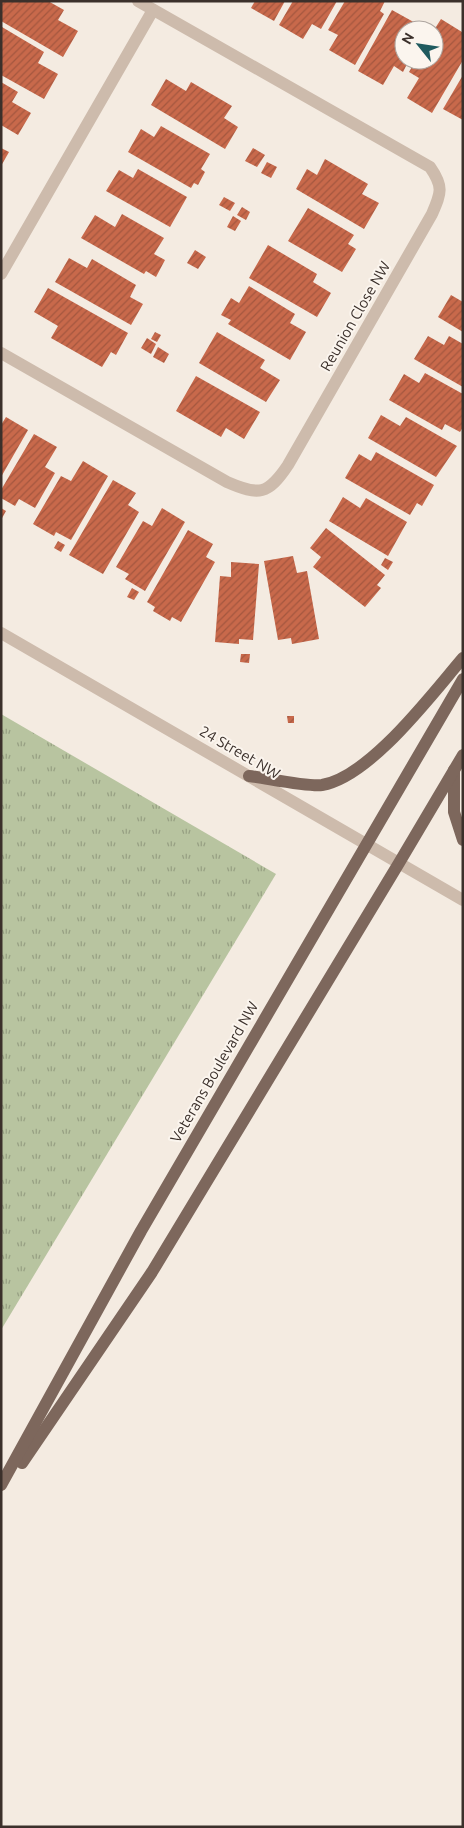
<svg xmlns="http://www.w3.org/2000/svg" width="464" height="1828" viewBox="0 0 464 1828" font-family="Ubuntu,sans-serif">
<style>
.grass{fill:url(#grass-tufts)}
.building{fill:url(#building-hatch)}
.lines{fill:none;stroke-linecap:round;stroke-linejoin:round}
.minor{stroke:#cdbbac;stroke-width:12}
.major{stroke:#7d675c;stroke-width:12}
.labels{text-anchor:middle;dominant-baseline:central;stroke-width:4;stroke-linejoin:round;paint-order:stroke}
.street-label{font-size:15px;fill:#3b302b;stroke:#fbf5ee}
</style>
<defs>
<pattern id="grass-tufts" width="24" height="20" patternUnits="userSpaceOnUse" patternTransform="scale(1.25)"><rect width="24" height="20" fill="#b8c4a0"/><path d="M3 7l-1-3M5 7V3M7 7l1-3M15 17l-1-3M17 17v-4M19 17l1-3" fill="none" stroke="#97a083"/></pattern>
<pattern id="building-hatch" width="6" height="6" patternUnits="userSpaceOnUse" patternTransform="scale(1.25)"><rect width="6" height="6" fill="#c8694b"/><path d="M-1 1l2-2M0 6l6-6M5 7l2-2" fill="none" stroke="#a4573f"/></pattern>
</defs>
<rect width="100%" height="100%" fill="#f4ebe1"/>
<polygon class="grass" points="1,714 276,874 1,1330"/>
<g class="building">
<polygon points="1,1 48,1 64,10 58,20 78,31 63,57 1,21"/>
<polygon points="255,1 285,1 274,21 251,8"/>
<polygon points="293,1 337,1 321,29 312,24 303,39 279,25"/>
<polygon points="345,1 385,1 380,11 384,14 355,65 329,50 338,35 328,30"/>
<polygon points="392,10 428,30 404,30 404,60 409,60 403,72 394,66 383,85 358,71"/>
<polygon points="441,19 462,32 463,60 432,113 407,98 419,78 409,72 416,60 434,60 434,30"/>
<polygon points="2,27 44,52 38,63 58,74 44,99 1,75"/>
<polygon points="463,75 463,120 443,109"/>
<polygon points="166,79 186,91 191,82 232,106 224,118 238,127 225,149 151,105"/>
<polygon points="1,82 18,92 12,102 31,113 18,135 1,125"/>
<polygon points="161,126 210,154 201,169 205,172 198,185 194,183 191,188 128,152 141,129 154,137"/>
<polygon points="1,148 9,152 1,166"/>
<polygon points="253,148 265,155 257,167 245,161"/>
<polygon points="325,159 368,184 362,194 379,203 364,229 296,189 307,169 317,175"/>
<polygon points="267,162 277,167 271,178 261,173"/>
<polygon points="138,169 187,197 170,227 106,191 119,170 133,178"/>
<polygon points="224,197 235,203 230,211 219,205"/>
<polygon points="242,207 250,212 246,220 237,215"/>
<polygon points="308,208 354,235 348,244 356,249 342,272 288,241"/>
<polygon points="122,214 164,238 154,254 165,260 156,277 146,271 144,274 81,238 95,215 115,227"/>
<polygon points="233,216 241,221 235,231 227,227"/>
<polygon points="268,245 317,274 313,282 331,293 317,317 249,278"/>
<polygon points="195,250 206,257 198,269 187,263"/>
<polygon points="69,258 87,268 92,259 136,285 130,297 143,304 131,325 55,282"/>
<polygon points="249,286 295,314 290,323 306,332 290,360 228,324 231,320 221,315 231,298 239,303"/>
<polygon points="48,288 128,333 116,355 111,352 102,367 51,338 58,326 34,312"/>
<polygon points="451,295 463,302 463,332 438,317"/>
<polygon points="155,332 161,335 157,342 151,339"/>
<polygon points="217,332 265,360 260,368 280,380 266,402 199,363"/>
<polygon points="428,336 444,345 449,336 463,344 463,387 414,359"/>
<polygon points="147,338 156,344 151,354 141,348"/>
<polygon points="158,347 169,354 164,363 153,357"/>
<polygon points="425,373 463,394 463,427 460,432 445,424 442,430 389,400 404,374 419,383"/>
<polygon points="196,376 260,412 244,439 226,428 221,437 176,411"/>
<polygon points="381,415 400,426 406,417 457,446 436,477 368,438"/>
<polygon points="6,417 28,430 1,477 1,425"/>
<polygon points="34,434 57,447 45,467 55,473 35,508 19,499 15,506 1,498 1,490"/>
<polygon points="376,452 434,485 422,506 417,503 410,515 345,478 359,454 371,461"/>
<polygon points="83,461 108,476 71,540 56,532 54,536 33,524 61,476 71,481"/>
<polygon points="113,480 136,493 128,505 139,512 103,574 69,555"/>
<polygon points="343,497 360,508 366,498 407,522 388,556 329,521"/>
<polygon points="1,508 6,511 1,520"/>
<polygon points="162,508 185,522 145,591 125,579 129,574 116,567 143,521 152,526"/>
<polygon points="326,528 385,575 377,585 381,588 365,607 313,567 321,557 310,548"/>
<polygon points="188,530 213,544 206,557 215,562 181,622 172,617 170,621 153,611 155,607 147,602"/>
<polygon points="58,541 65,545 61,552 54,548"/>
<polygon points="293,556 297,573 307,571 319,639 292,644 291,638 278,640 264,561"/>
<polygon points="385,558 393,562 388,570 381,565"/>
<polygon points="231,562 259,564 253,640 239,639 239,644 215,642 220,576 231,577"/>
<polygon points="132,588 139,592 134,600 127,597"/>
<polygon points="241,654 250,654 249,663 240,662"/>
<polygon points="287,716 294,716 294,723 288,723"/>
</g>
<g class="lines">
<g class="minor">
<polyline points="1,274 153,10"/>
<path d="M1,353L227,482C259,496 268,495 288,465L432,214C441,193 444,187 430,167L138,1"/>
<polyline points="1,633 463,900"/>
</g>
<g class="major">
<polyline points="454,770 454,812 463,840"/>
<path d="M249,776C266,778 308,787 322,785C370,777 432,694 463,658"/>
<polyline points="22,1463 152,1272 399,863 463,755"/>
<polyline points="1,1485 141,1231 463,679"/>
</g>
</g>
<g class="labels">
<g class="street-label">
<text transform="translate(355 316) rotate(-60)">Reunion Close NW</text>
<text transform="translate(240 752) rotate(30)">24 Street NW</text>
<text transform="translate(214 1072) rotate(-60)">Veterans Boulevard NW</text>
</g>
</g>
<rect width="464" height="1828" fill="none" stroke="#3b302b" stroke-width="5"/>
<g transform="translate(419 45) rotate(300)"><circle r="24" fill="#fbf5ee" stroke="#aea6a0"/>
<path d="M0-4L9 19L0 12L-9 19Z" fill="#1f5a5e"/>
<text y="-8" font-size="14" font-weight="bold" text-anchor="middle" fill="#3b302b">N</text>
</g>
</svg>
